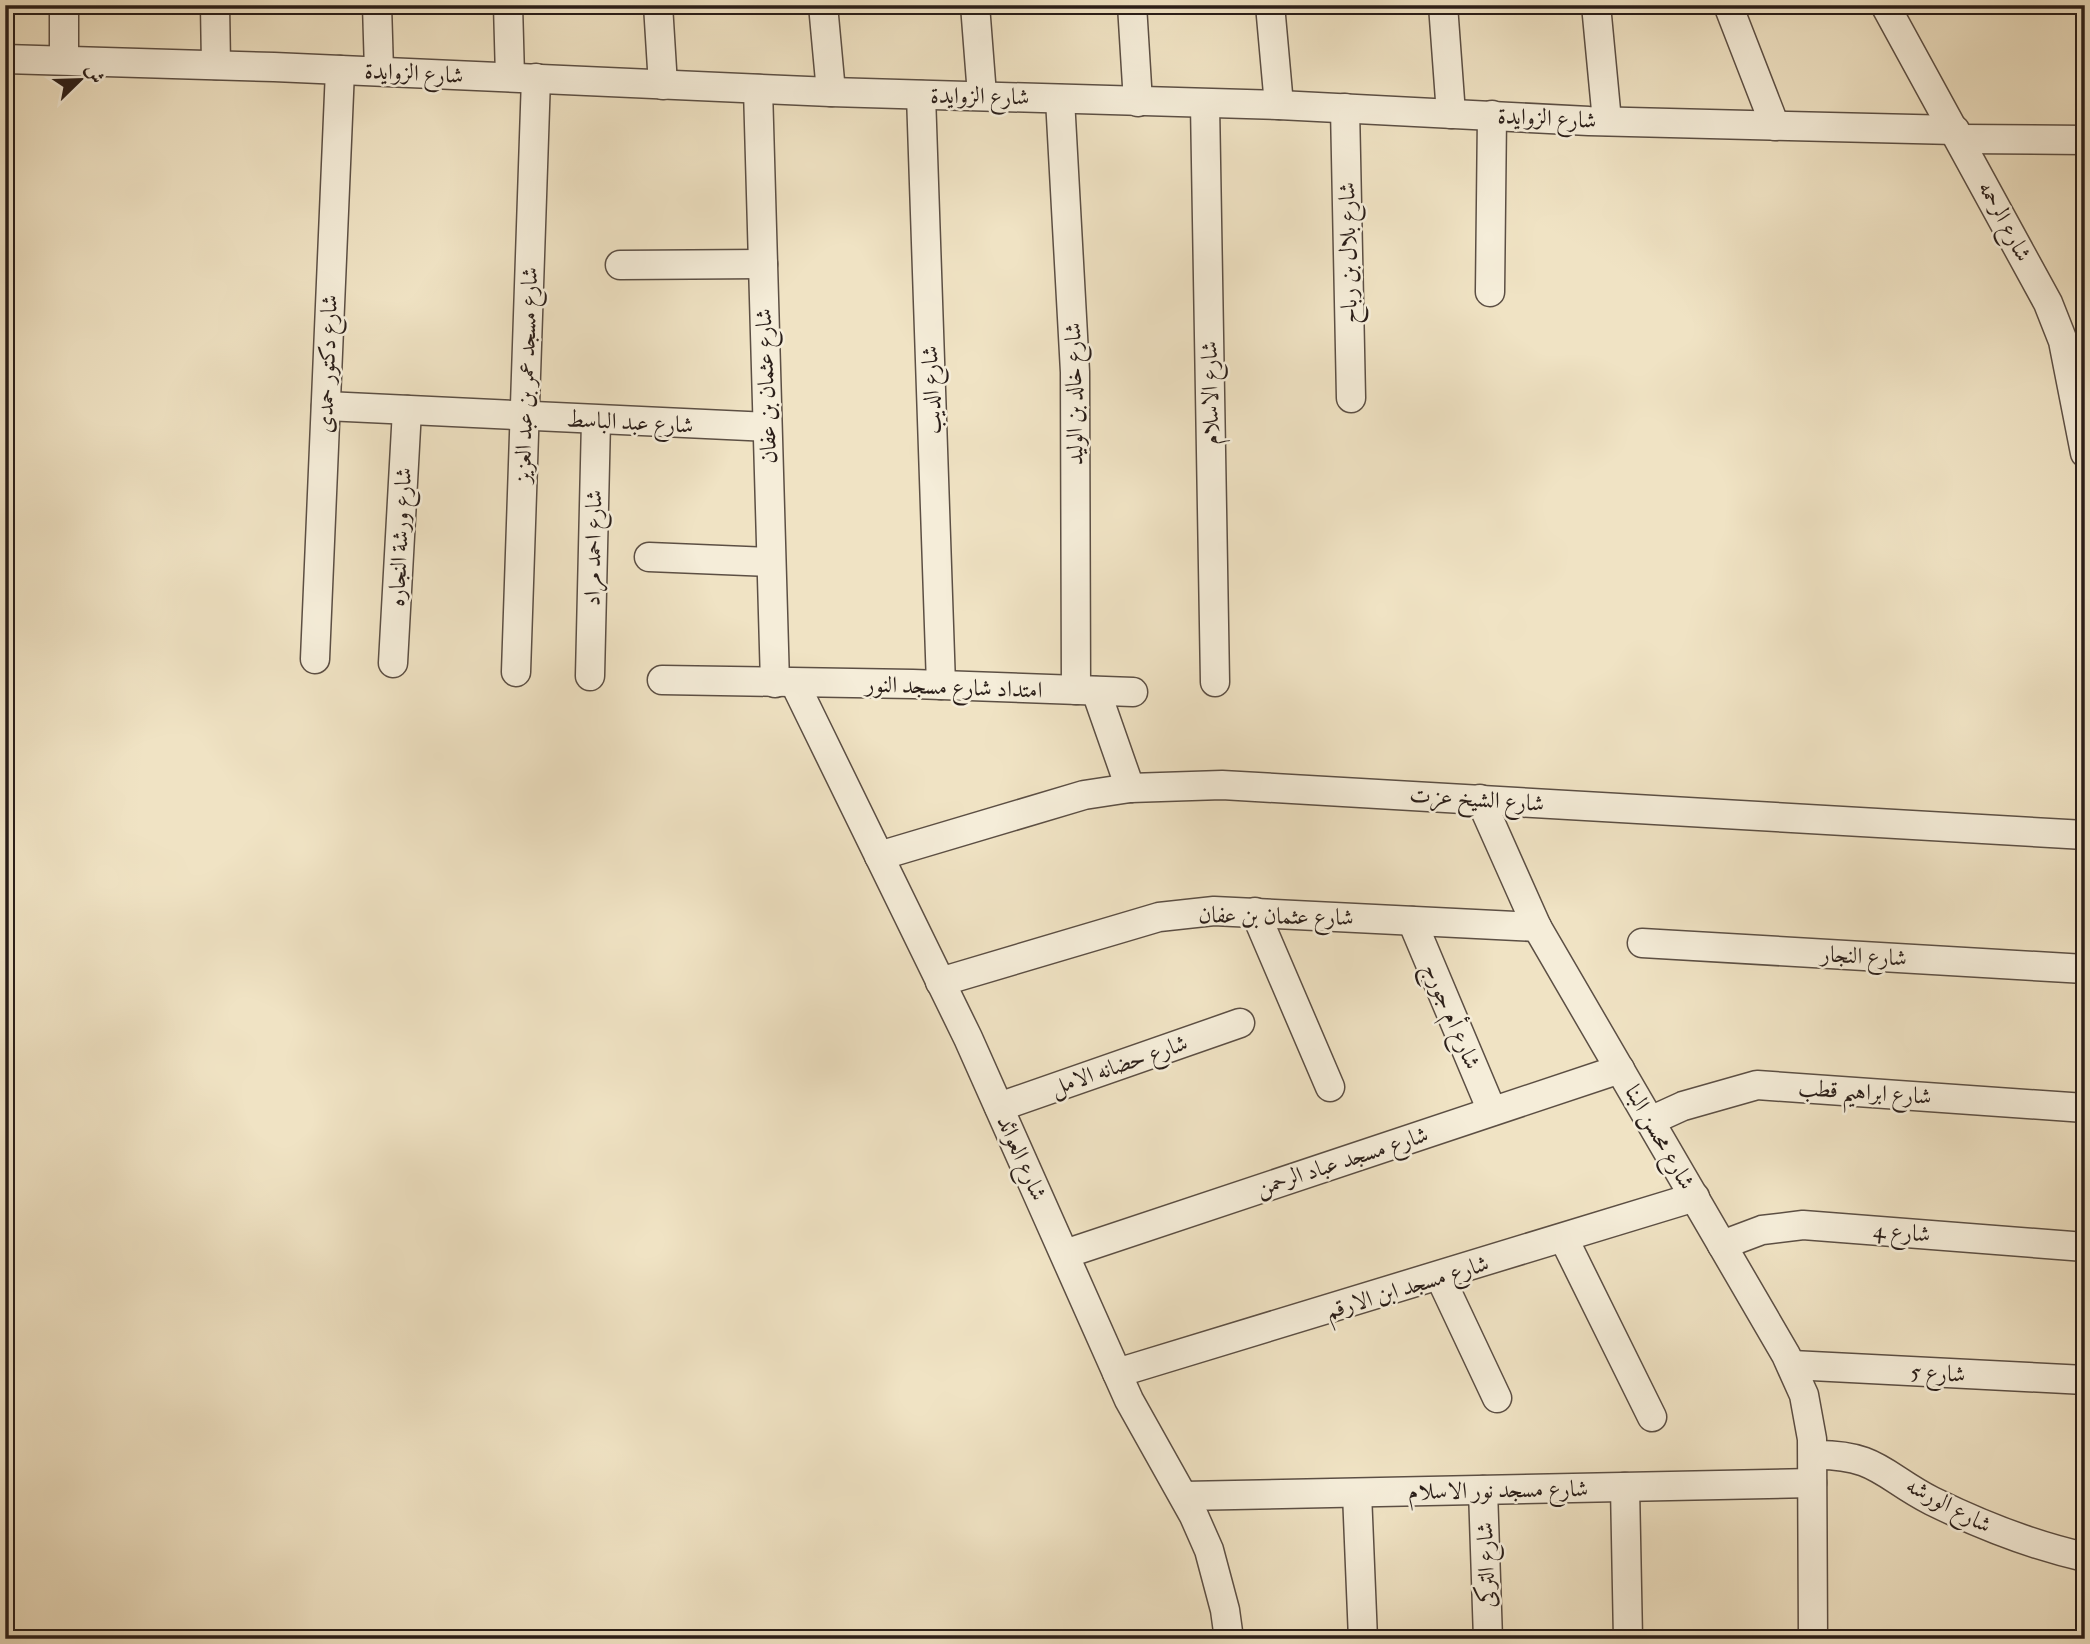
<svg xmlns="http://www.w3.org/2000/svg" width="2090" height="1644" viewBox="0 0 2090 1644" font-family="'IM FELL Double Pica',Amiri,serif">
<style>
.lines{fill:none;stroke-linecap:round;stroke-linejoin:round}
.street-casing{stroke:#5c4f44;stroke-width:31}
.street{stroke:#f5edd9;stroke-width:28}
.labels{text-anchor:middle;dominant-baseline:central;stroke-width:5;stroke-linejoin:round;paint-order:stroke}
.street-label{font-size:23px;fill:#2a1e19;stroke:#f5edd9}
</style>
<rect width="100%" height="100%" fill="#f0e3c4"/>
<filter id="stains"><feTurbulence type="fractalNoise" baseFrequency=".00286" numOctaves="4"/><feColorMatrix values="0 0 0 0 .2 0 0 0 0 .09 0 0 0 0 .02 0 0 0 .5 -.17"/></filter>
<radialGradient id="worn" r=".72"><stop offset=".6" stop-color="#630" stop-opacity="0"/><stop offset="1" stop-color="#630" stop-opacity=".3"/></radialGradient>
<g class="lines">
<defs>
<g id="street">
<polyline points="215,5 216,65"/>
<polyline points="377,5 379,71"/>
<polyline points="508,5 510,77"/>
<polyline points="658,5 663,85"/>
<polyline points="823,5 831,92"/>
<polyline points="975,5 982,95"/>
<polyline points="1132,5 1138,102"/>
<polyline points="1270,5 1279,105"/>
<polyline points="1443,5 1451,114"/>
<polyline points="1596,5 1607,121"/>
<polyline points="1728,5 1775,126"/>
<polyline points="1885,5 2048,303 2063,341 2085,453"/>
<polyline points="5,59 274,67 831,92 1279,105 1589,121 1955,130"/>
<polyline points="64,60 64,5"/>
<polyline points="758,89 775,683"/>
<polyline points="921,95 941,685"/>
<polyline points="1060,99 1075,372 1076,690"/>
<polyline points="1205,104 1215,682"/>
<polyline points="1345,108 1351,398"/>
<polyline points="1961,139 2085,140"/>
<polyline points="620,265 763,264"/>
<polyline points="1490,292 1492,115"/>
<polyline points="326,406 767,427"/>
<polyline points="649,557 771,562"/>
<polyline points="315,659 340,70"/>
<polyline points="393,663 407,410"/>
<polyline points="516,672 536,78"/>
<polyline points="590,676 596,421"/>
<polyline points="662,680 913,684 1133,692"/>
<polyline points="795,684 968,1038 1129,1400 1194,1516 1209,1550 1225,1610 1229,1639"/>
<polyline points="1096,691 1130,788"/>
<polyline points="1480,799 1537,927 1786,1355 1804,1395 1812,1439 1813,1639"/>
<polyline points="879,856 1084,795 1130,788 1222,785 2085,835"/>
<polyline points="1255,912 1330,1087"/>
<polyline points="1412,921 1492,1111"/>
<polyline points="1642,943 2085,969"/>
<polyline points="940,982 1159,917 1214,911 1537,927"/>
<polyline points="999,1107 1240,1023"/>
<polyline points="1650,1121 1683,1106 1757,1085 2085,1108"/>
<polyline points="1564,1239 1652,1417"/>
<polyline points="1722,1245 1762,1230 1803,1225 2085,1247"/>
<polyline points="1065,1254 1620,1069"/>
<polyline points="1440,1277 1497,1398"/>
<polyline points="1792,1365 2085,1380"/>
<polyline points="1117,1373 1695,1197"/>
<path d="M1814,1455C1877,1454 1883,1476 1932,1501C1981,1525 2031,1545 2085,1557"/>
<polyline points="1625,1487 1628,1639"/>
<polyline points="1483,1490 1488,1639"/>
<polyline points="1357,1493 1363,1639"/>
<polyline points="1184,1496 1812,1483"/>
</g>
</defs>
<use href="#street" class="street-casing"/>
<use href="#street" class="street"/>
</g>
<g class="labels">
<g class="street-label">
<text transform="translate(414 73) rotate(3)">شارع الزوايدة</text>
<text transform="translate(980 96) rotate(1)">شارع الزوايدة</text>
<text transform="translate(1547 118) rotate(3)">شارع الزوايدة</text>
<text transform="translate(2005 221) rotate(62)">شارع الرحمه</text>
<text transform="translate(1348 253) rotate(-91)">شارع بلال بن رباح</text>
<text transform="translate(327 364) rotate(-88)">شارع دكتور حمدى</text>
<text transform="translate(526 375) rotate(-88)">شارع مسجد عمر بن عبد العزيز</text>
<text transform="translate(766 386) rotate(-92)">شارع عثمان بن عفان</text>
<text transform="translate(931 390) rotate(-92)">شارع الديب</text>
<text transform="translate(1210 393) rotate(-91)">شارع الاسلام</text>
<text transform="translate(1074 394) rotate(-91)">شارع خالد بن الوليد</text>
<text transform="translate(630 422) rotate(3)">شارع عبد الباسط</text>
<text transform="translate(400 537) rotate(-87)">شارع ورشة النجاره</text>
<text transform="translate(593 548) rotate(-89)">شارع احمد مراد</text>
<text transform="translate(954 687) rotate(2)">امتداد شارع مسجد النور</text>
<text transform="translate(1477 799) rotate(4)">شارع الشيخ عزت</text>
<text transform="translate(1276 916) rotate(1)">شارع عثمان بن عفان</text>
<text transform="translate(1864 956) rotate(3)">شارع النجار</text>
<text transform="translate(1452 1016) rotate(67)">شارع أم جورج</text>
<text transform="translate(1119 1065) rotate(-19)">شارع حضانه الامل</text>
<text transform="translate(1865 1092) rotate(4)">شارع ابراهيم قطب</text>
<text transform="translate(1660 1137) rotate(60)">شارع محسن البنا</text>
<text transform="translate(1022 1158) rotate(66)">شارع العوائد</text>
<text transform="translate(1342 1161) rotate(-18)">شارع مسجد عباد الرحمن</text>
<text transform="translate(1902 1232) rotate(5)">شارع 4</text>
<text transform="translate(1407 1287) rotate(-17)">شارع مسجد ابن الارقم</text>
<text transform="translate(1938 1373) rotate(3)">شارع 5</text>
<text transform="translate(1498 1490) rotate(-1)">شارع مسجد نور الاسلام</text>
<text transform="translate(1949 1505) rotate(28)">شارع الورشه</text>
<text transform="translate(1486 1565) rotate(-92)">شارع التركى</text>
</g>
</g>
<rect width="2090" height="1644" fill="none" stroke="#f0e3c4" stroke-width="28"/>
<rect x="7" y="7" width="2076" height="1630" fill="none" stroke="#2a1e19" stroke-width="3.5"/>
<rect x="14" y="14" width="2062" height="1616" fill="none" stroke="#2a1e19" stroke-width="2"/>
<g transform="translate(80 80) rotate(67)" stroke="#f5edd9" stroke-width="5" paint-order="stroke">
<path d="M0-5L12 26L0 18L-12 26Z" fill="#2a1e19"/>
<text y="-10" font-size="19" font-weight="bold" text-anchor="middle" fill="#2a1e19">ش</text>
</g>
<rect width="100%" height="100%" filter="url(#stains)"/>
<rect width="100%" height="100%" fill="url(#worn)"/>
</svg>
